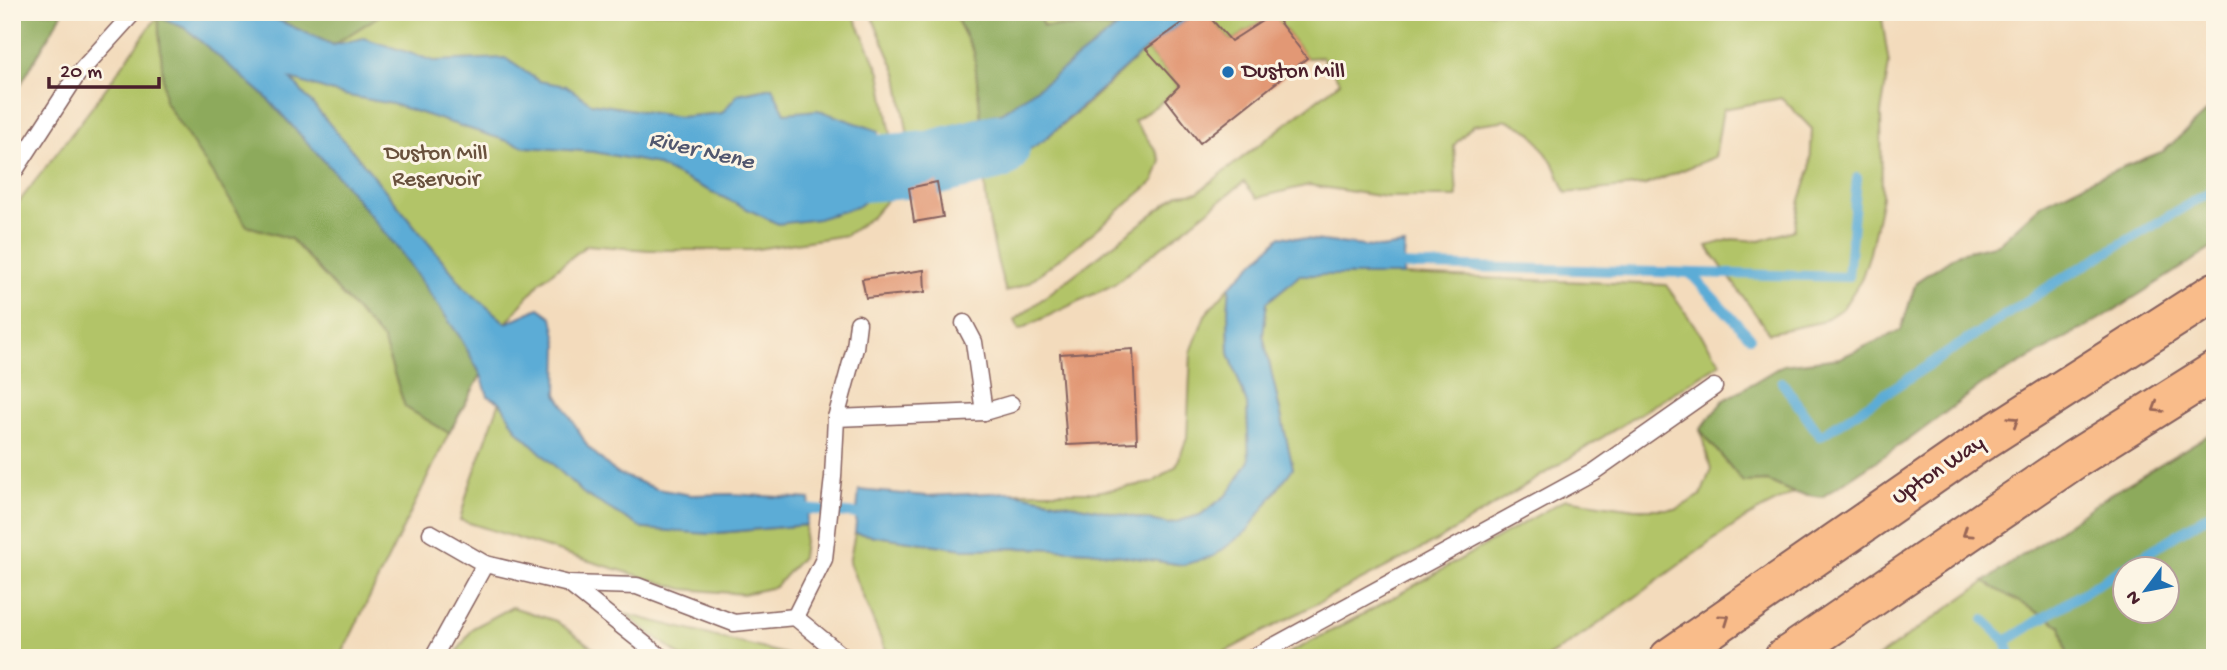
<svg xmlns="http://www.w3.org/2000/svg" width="2227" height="670" viewBox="0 0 2227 670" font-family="'Gochi Hand',sans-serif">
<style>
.green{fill:#b2c467;stroke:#7e7249;stroke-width:2;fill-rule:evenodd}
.forest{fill:#8daa5c;stroke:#6c6444;stroke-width:2;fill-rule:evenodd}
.water{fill:#5cacd6;stroke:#536680;stroke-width:2}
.pier{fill:#f3dbbc}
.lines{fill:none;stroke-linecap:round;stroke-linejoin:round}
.stream{stroke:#5cacd6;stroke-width:10}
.river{stroke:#5cacd6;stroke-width:66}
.building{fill:#e29875}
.lane-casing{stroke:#85615e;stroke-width:19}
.highway-casing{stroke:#85615e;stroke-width:42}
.lane{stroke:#fff;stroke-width:16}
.highway{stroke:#f9bc8a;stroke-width:38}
.oneway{stroke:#996656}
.poi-dot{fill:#1f6fb2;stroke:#fcf5e5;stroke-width:2.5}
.labels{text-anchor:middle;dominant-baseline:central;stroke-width:6;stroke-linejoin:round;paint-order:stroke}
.poi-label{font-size:23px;fill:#4a1f2b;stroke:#fcf5e5;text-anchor:start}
.park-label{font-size:23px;fill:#69513d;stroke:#fcf5e5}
.street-label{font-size:23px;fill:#4a1f2b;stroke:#fcf5e5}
.water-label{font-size:24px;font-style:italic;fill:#51576f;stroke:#fcf5e5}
</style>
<rect width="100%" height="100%" fill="#fcf5e5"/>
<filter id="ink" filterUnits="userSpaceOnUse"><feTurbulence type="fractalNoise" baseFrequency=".0143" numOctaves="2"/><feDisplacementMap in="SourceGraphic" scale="14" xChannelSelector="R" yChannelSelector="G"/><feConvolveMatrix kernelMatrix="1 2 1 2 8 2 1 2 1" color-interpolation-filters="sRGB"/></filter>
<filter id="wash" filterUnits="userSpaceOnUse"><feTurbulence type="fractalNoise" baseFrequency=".00686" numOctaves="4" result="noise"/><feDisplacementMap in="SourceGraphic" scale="28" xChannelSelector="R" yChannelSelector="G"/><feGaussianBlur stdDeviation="1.57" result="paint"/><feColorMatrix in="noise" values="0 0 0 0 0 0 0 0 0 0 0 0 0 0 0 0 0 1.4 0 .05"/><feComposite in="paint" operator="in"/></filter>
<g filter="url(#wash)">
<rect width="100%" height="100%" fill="#f3dbbc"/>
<g class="green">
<polygon points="150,12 852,12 880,72 891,135 892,194 872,217 846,235 751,250 649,250 587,245 540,282 506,323 449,433 340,658 12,658 12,211 93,106 157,17"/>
<polygon points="870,12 953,12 974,52 981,118 908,137 898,76"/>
<polygon points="1037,12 1137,12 1117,28 1043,26"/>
<polygon points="1205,12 1881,12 1889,64 1881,113 1882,197 1870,253 1861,280 1843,308 1821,322 1769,333 1707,246 1732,239 1760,241 1794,230 1800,200 1810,170 1812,129 1782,98 1723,109 1715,157 1646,185 1566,193 1555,166 1531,132 1508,120 1473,125 1454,145 1457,197 1385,197 1309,185 1257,198 1244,182 1113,285 1019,330 1015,320 1179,194 1198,192 1340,82 1322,57 1307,58 1273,14 1231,41"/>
<path d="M1146,49L1179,86L1166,99L1134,121L1155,149L1161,161L1154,181L1090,235L1028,283L1006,292C994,253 986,213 984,173C1045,150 1097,93 1146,49Z"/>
<polygon points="1300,275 1403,275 1666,285 1721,363 1440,539 1213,658 893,658 884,647 849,563 855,533 963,549 1038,548 1090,551 1183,565 1293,468 1263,335 1267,302"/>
<polygon points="1230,286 1228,311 1229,353 1247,404 1249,461 1228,494 1200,515 1169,524 1010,492 1095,492 1152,483 1176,466 1187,438 1191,352 1205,315"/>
<polygon points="500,401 518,431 708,534 806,525 802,557 775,587 743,594 683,589 589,561 460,520 468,490"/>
<path d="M1700,430L1743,482L1768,481L1794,493C1775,503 1754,512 1737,524C1672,567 1613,618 1546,658H1280L1371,610L1566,499L1635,509H1677L1701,495L1711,469Z"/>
<path d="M2215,431V658H1877L2106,497ZM2126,568H2168V610H2126Z"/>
<polygon points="512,607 556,621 607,658 453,658 473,628"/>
<polygon points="625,614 801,658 683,658"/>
</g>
<g class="forest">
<polygon points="12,12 63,12 12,99"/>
<polygon points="260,12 385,12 333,45"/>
<polygon points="953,12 1037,12 1043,26 1117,28 1049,80 1001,113 981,118 974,52"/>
<polygon points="158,17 185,28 265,96 336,174 400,251 460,337 481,375 449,433 405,407 383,340 291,239 247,226 165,102"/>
<polygon points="2215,104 2215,246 2110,313 1982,385 1914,436 1822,497 1794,493 1768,481 1743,482 1700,430 1723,401 1783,365 1840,358 1901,330 1916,282 1959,253 1998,244 2042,204 2095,178 2164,151"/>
<path d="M2215,431V658H2068L2061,626L1984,582L2106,497ZM2168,568V610H2126V568Z"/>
</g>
<g class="water">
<polygon points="150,12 260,12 333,45 364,38 434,61 505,58 539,81 566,86 591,103 679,117 722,113 738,94 772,87 785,113 818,110 879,131 875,195 856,207 818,219 778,224 652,163 594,152 526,147 392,104 343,95 291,79 363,163 466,289 506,323 539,308 552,317 558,345 557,394 588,447 616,473 657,489 691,495 731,494 810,499 806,525 708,534 644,529 584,494 518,431 500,402 488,396 481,375 460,337 400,251 336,174 265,96 185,28"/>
<polygon points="1137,12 1198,12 1146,49 1043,141 1002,166 984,173 909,188 908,137 1001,113 1049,80"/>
<polygon points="1281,236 1380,248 1405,245 1403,275 1300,275 1267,302 1263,335 1293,468 1247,531 1214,556 1183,565 1090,551 1038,548 963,549 855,533 859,490 927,496 1010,492 1169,524 1200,515 1228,494 1249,461 1247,404 1229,353 1228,311 1230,286"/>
</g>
<polygon class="pier" points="879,131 882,132 881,168 879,195 875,195"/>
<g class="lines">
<g class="stream">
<polyline points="1390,265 1848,277 1857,178"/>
<polyline points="1690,273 1750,337"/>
<polyline points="1782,382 1820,436 2053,284 2215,189"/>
<polyline points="794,508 868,515"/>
<polyline points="1984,620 2006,641 2011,658"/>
<polyline points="2006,641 2215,511"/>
</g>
<polyline class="river" points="786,172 796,174 930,164 997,147"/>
</g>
<g id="blocks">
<g class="building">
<polygon points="1198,12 1205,12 1231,41 1273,14 1307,58 1200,143 1166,99 1179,86 1146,49"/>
<polygon points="937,182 943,217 914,222 909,188"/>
<polygon points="924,270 925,292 866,298 862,279"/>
<polygon points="1133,349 1137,442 1067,445 1060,354"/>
</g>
</g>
</g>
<g filter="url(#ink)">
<use href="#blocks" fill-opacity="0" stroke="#85615e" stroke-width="2"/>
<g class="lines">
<defs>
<g id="lane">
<polyline points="12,175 77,75 134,12"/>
<polyline points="964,323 974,342 984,412"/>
<polyline points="836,418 855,348 858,323"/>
<polyline points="431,533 485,564"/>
<polyline points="569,584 637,586 734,623 795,617 845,658"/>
<polyline points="795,617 824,559 833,477 836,418 984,412 1011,404"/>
<polyline points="433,658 485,564 569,584 662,658"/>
<polyline points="1252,658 1593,472 1714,387"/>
</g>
<g id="highway">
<polyline points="1669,658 1976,445 2215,292"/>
<polyline points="1784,658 2075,459 2215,371"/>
</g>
</defs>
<use href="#lane" class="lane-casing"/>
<use href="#highway" class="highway-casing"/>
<use href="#lane" class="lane"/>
<use href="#highway" class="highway"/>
</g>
<defs><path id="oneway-chevron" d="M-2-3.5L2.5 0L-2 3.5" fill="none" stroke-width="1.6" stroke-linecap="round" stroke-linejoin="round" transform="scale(1.75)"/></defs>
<g class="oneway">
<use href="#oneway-chevron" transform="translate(2157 408) rotate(148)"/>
<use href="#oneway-chevron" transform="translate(2014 421) rotate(-33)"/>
<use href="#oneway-chevron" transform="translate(1967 533) rotate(146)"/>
<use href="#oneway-chevron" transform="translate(1725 619) rotate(-35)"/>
</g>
</g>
<circle class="poi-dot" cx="1228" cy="72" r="7"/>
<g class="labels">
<g class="poi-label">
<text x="1242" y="72">Duston Mill</text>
</g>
<g class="park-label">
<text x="436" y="154">Duston Mill<tspan x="436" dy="26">Reservoir</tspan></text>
</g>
<g class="street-label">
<text transform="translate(1939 471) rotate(-34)">Upton Way</text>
</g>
<g class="water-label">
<text transform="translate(701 152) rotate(13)">River Nene</text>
</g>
</g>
<rect width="2227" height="670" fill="none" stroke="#fcf5e5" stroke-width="42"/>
<g transform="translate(2146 590) rotate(238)"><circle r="33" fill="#fcf5e5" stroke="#b59f9b" stroke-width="2"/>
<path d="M0-5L12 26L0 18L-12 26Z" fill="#1f6fb2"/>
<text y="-10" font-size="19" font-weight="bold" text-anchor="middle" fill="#4a1f2b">N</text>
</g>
<path d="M49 77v10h110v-10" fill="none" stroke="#4a1f2b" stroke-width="3.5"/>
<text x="60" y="77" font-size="21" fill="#4a1f2b" stroke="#fcf5e5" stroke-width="5" paint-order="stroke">20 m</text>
</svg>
